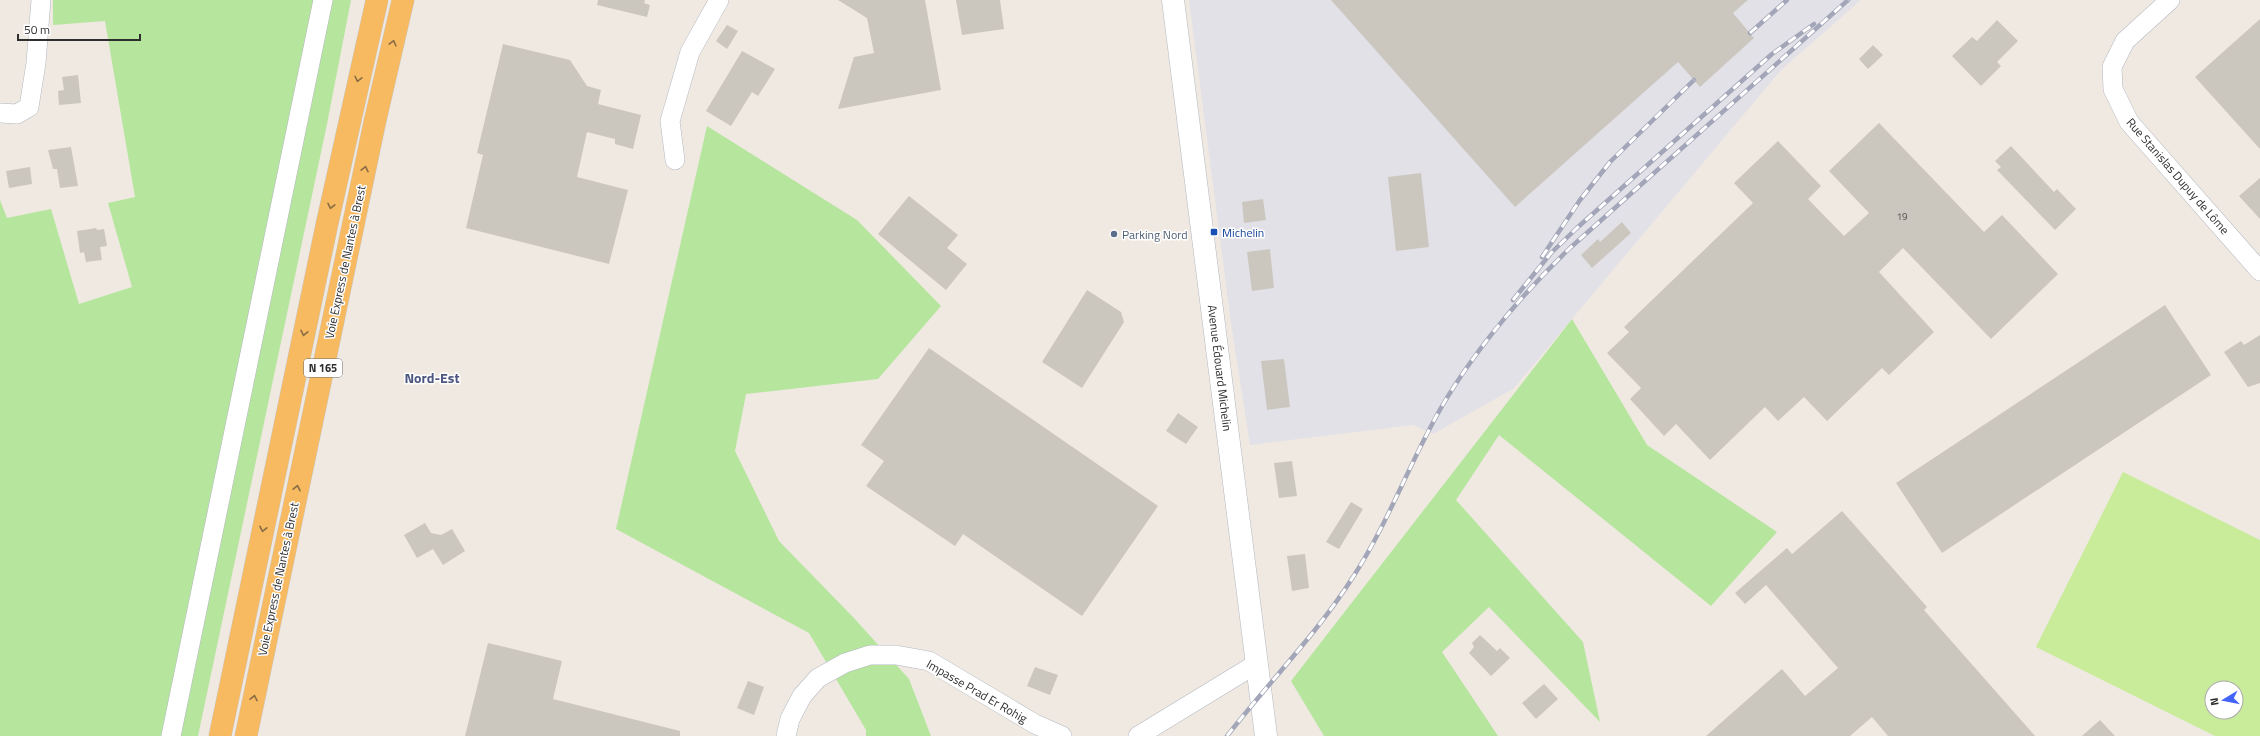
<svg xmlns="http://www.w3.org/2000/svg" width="2260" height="736" viewBox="0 0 2260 736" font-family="'Titillium Web',sans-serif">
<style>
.industrial{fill:#e3e1e8}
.green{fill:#b6e59e}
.pitch{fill:#c9ec9a;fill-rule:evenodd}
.building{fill:#cbc7bf}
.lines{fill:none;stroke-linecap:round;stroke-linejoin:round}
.minor-casing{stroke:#b4b7c1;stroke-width:20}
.secondary-casing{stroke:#b4b7c1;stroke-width:23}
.trunk-casing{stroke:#c9c9c9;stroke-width:23}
.minor{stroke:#fff;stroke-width:19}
.secondary{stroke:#fff;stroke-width:22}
.trunk{stroke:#f8ba60;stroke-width:22}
.rail-casing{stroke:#a3a6b8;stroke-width:4.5}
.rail{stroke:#fff;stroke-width:3;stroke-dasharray:9;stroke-linecap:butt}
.oneway{stroke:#896d44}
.transit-dot{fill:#1a4fb4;stroke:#fff;stroke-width:1.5}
.service-dot{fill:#5c6f8a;stroke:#fff;stroke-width:1.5}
.labels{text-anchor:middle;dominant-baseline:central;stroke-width:3;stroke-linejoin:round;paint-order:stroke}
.number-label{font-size:10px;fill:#555452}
.shield{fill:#fff;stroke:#6d6d6d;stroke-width:1}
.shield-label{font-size:11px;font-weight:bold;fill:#2e2e2e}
.street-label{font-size:12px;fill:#2e2e2e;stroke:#fff}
.transit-label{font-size:12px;fill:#164399;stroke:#fff;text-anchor:start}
.service-label{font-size:12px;fill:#4e5e75;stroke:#fff;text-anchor:start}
.quarter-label{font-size:14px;font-weight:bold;fill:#4d5680;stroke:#fff}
</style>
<rect width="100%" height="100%" fill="#efe9e1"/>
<polygon class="industrial" points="1189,0 1861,0 1781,70 1513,389 1433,434 1413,425 1250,445 1231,323"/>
<g class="green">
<polygon points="53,0 351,0 327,124 198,736 0,736 0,200 7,218 51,209 79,304 132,287 108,203 135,197 105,21 53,25"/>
<polygon points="707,126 857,220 941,306 878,379 746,394 735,451 779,541 853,617 909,679 931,736 866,736 866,730 809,633 616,529"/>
<polygon points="1572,319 1647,445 1777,532 1711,606 1499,435 1456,500 1583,642 1600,722 1489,607 1442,652 1498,736 1324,736 1291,681"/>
</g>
<path class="pitch" d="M2123,472L2260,540V736H2215L2036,647ZM2212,688H2236V712H2212Z"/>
<g class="building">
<polygon points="598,0 645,0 644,3 650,5 647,17 597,5"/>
<polygon points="838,0 925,0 941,90 838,109 854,57 874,53 867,18"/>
<polygon points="956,0 1000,0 1004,29 962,35"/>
<polygon points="1331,0 1748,0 1733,13 1754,38 1700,87 1678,62 1515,207"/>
<polygon points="2260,19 2260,149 2195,77"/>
<polygon points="1997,20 2018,41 1997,62 2001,66 1981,86 1952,56 1972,37 1977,41"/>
<polygon points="727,25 738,31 727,49 716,41"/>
<polygon points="503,44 570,60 587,86 601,90 598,104 641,115 633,149 615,144 615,139 587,132 577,177 628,190 609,264 466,228 483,155 477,153"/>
<polygon points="1873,45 1883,55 1868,69 1859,59"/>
<polygon points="742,51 775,69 758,96 752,92 731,126 706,111"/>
<polygon points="78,75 81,103 59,105 58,91 64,90 62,77"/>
<polygon points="1879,123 1984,232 2002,215 2058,274 1991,339 1903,248 1879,272 1934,332 1889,375 1882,368 1827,421 1804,397 1778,421 1765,407 1710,460 1676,424 1664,436 1630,399 1641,388 1607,353 1629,332 1624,327 1753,203 1734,183 1778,141 1821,186 1808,199 1844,236 1869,213 1829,171"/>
<polygon points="2011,146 2054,192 2057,189 2076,209 2055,230 1997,170 2001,167 1995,161"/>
<polygon points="71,147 78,186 60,188 57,169 53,169 48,150"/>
<polygon points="30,167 32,184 9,188 6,171"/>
<polygon points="1421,173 1429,247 1396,251 1388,177"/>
<polygon points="2260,178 2260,219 2239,196"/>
<polygon points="909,196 958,235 947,248 967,264 946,290 878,234"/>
<polygon points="1263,199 1266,220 1244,223 1242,202"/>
<polygon points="1622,222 1631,233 1592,268 1581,255 1598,239 1600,242"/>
<polygon points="96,228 97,230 104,229 107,246 100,247 102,260 86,262 84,252 80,253 77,231"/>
<polygon points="1270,249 1274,288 1252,291 1247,252"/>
<polygon points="1087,290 1121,312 1124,322 1082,388 1042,362"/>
<polygon points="2165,305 2211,375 1942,553 1896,483"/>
<polygon points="2260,335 2260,383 2248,387 2224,352 2241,341 2244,345"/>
<polygon points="929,348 1158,506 1082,616 963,534 955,546 866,486 884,461 861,445"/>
<polygon points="1284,359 1290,407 1267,410 1261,361"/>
<polygon points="1178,413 1198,427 1186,444 1166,431"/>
<polygon points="1292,461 1297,496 1279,498 1274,463"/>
<polygon points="1351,502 1363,509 1339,549 1326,542"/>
<polygon points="1842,511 1927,607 1924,610 2035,736 1888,736 1872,717 1850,736 1706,736 1782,669 1805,696 1838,668 1766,585 1745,604 1735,593 1787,548 1792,554"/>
<polygon points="425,523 431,533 441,535 452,529 465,551 443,565 433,549 417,558 404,535"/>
<polygon points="1305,554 1309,588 1292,591 1287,556"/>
<polygon points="1480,635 1497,651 1500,648 1510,658 1491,676 1469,653 1474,647 1472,643"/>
<polygon points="488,643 562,661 553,699 680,731 680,736 465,736"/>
<polygon points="1035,667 1058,675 1050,695 1027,686"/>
<polygon points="748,681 764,687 754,715 737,708"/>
<polygon points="1544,684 1558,699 1536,719 1522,703"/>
<polygon points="2100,720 2115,736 2082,736"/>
</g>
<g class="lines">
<defs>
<g id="minor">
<polyline points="2170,0 2125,41 2112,67 2113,89 2129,122 2260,271"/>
<polyline points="0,113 17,114 29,107 36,63 41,0"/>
<polyline points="675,160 670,121 690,52 719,0"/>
<polyline points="171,736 323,0"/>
<polyline points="786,736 790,719 802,696 818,678 845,663 870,655 896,655 929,661 1035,724 1062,736"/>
<polyline points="1138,736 1256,664"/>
</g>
<polyline id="secondary" points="1173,0 1266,736"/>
<g id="trunk">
<polyline points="220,736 327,224 377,0"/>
<polyline points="246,736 375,121 403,0"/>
</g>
</defs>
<use href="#minor" class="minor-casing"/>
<use href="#secondary" class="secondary-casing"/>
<use href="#trunk" class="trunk-casing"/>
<use href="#minor" class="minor"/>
<use href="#secondary" class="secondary"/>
<use href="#trunk" class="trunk"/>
<defs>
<g id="rail">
<polyline points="1750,33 1787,0"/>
<polyline points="1542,257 1580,200 1610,162 1694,80"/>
<polyline points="1513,300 1551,253 1578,227 1772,54 1814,24"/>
<path d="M1227,736C1268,683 1317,634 1353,577C1383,531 1403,480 1428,432C1461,366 1517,299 1570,248L1848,0"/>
</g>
</defs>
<use href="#rail" class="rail-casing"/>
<use href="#rail" class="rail"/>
</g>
<defs><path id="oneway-chevron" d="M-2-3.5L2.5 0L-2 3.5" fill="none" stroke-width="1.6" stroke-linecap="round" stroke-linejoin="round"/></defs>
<g class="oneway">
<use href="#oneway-chevron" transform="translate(393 43) rotate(-76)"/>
<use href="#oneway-chevron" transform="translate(358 79) rotate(103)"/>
<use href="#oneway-chevron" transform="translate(365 169) rotate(-78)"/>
<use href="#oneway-chevron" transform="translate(331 206) rotate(102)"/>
<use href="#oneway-chevron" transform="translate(304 333) rotate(102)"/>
<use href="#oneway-chevron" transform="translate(297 488) rotate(-78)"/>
<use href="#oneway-chevron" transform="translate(263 529) rotate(102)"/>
<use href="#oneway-chevron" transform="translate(254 698) rotate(-78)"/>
</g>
<rect class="transit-dot" x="1210" y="228" width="8" height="8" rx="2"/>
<circle class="service-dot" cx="1114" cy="234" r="4"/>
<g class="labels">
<g class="number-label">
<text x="1902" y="216">19</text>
</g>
<rect class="shield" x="304" y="359" width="38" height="18" rx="3"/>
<g class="shield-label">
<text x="323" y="368">N 165</text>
</g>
<g class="street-label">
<text transform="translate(2178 176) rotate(49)">Rue Stanislas Dupuy de Lôme</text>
<text transform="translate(345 262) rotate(-78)">Voie Express de Nantes à Brest</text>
<text transform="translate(1220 368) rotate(83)">Avenue Édouard Michelin</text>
<text transform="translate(278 579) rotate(-78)">Voie Express de Nantes à Brest</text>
<text transform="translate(977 691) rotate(30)">Impasse Prad Er Rohig</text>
</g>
<g class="transit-label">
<text x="1222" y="232">Michelin</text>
</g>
<g class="service-label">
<text x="1122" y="234">Parking Nord</text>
</g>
<g class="quarter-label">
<text x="432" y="377">Nord-Est</text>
</g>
</g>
<g transform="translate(2224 700) rotate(260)"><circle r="19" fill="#ffffff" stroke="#ababab"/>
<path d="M0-3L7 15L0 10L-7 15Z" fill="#4264fb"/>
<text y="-6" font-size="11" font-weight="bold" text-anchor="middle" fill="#2e2e2e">N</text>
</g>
<path d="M18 34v6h122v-6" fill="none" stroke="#2e2e2e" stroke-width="2"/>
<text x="24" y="34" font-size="12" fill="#2e2e2e" stroke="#ffffff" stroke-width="3" paint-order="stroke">50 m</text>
</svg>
